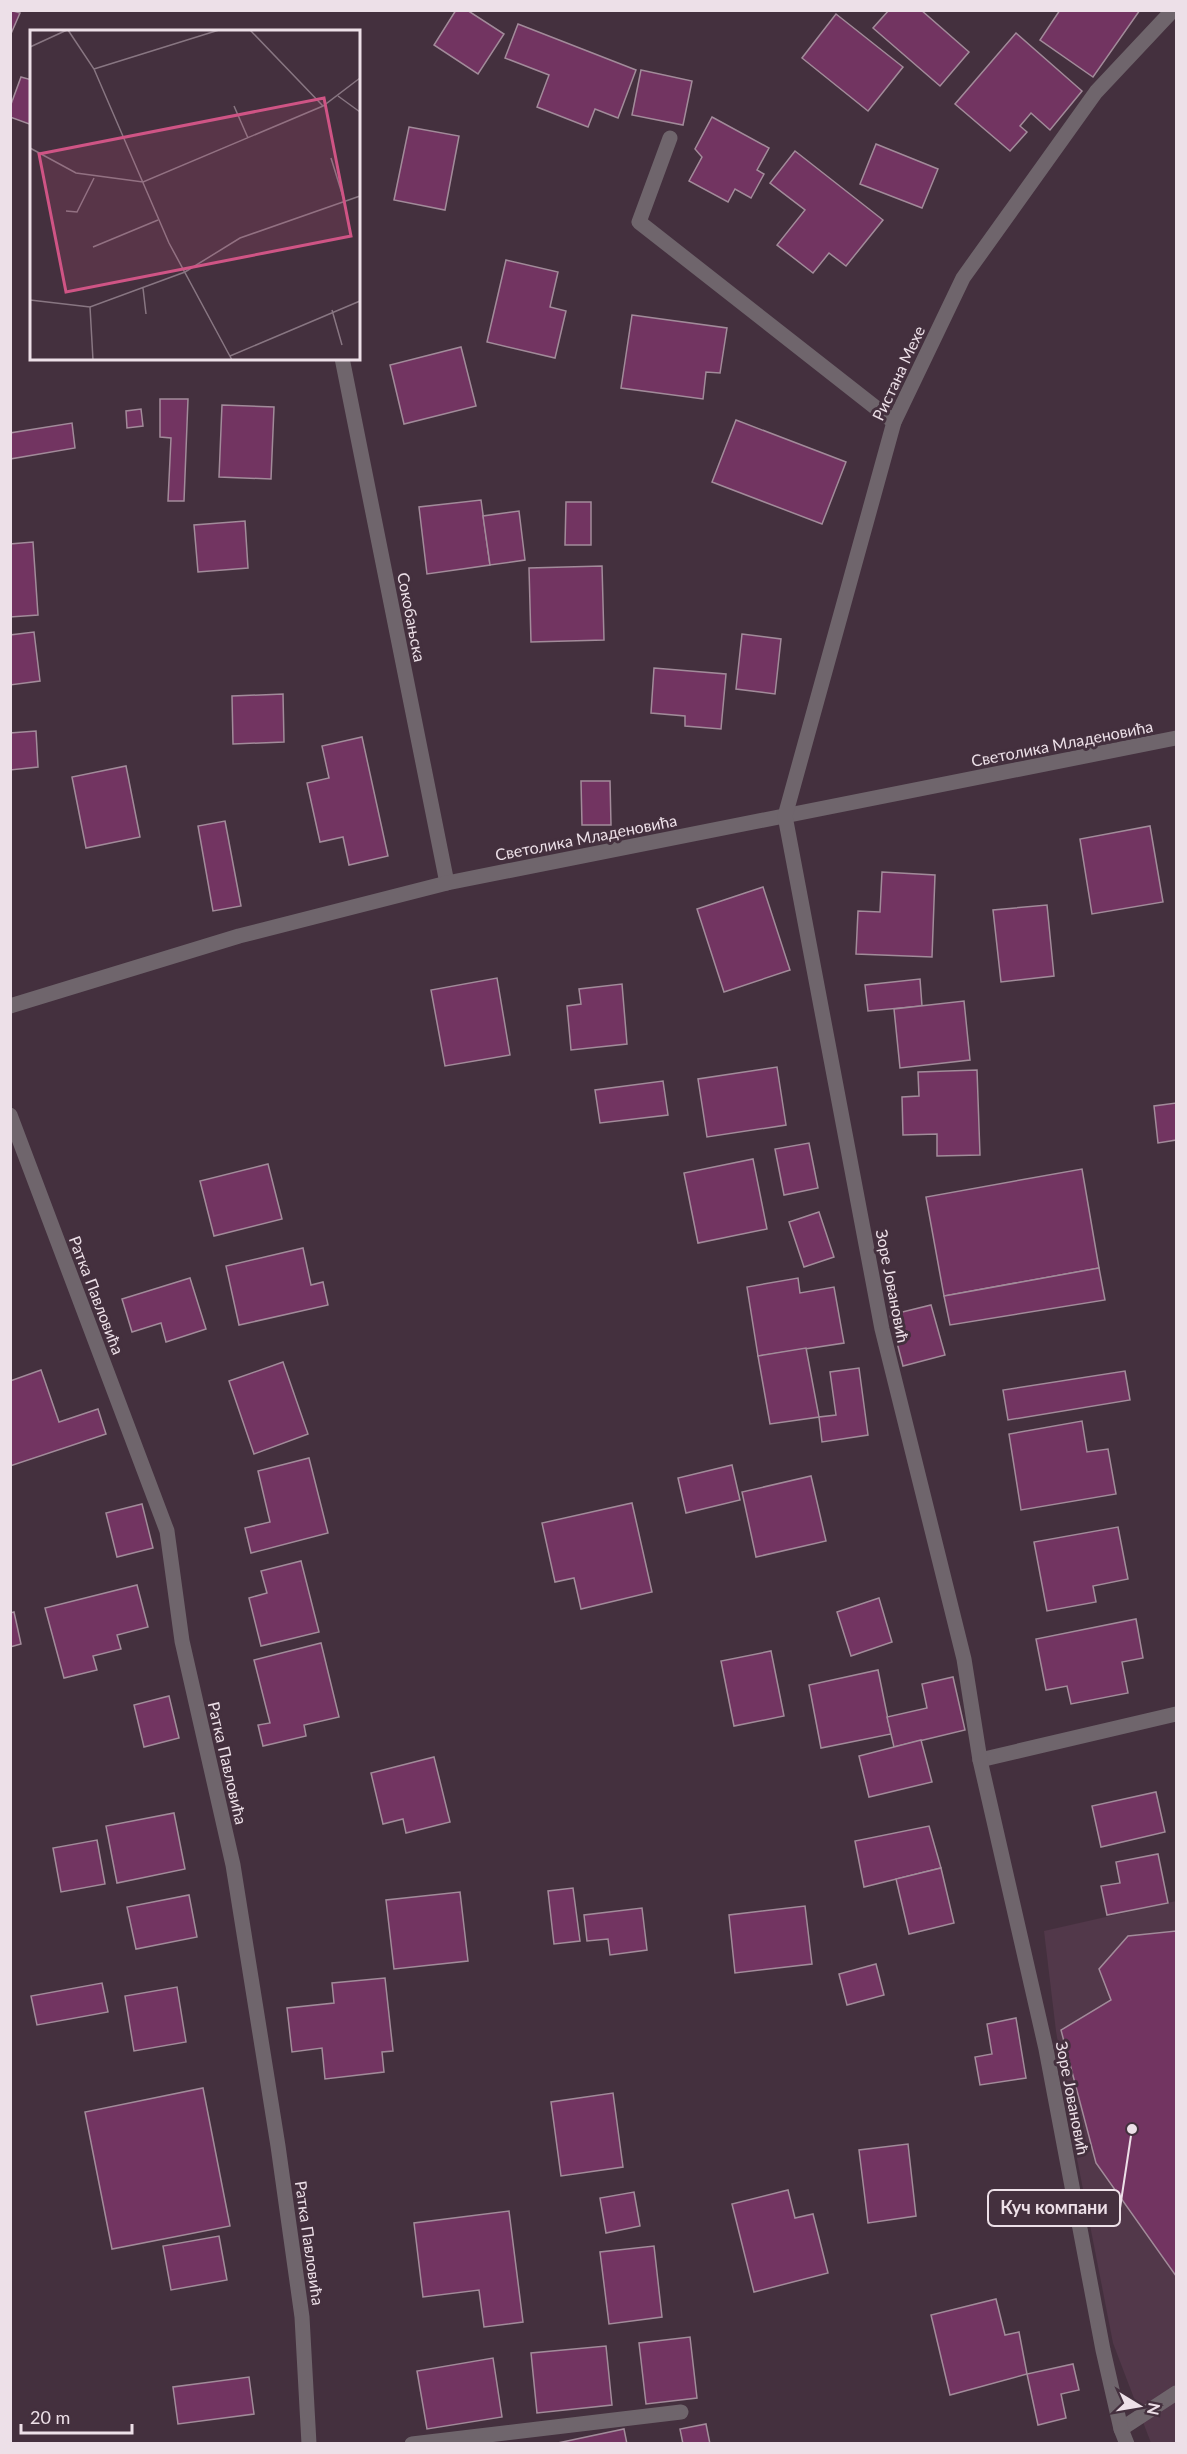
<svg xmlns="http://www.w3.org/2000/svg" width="1187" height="2454" viewBox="0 0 1187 2454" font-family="Lato,sans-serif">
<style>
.built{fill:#52384a}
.building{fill:#723461;stroke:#a28b9a;stroke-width:1.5}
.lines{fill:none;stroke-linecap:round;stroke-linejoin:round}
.minor{stroke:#6f656c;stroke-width:15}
.labels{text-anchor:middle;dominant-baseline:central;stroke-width:6;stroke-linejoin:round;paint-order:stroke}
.street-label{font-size:16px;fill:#ede0e8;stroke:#44303e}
.inset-road{fill:none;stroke:#887682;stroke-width:1.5}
.view{fill:#cf5485;fill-opacity:0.15;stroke:#cf5485;stroke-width:3}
.inset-edge{fill:none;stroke:#ede0e8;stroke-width:3}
.leader{fill:none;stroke:#ede0e8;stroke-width:2}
.callout-dot{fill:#ede0e8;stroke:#44303e;stroke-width:2}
.callout{fill:#44303e;stroke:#ede0e8;stroke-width:2}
.callout-label{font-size:18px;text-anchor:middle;font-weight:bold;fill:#ede0e8}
</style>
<rect width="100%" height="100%" fill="#44303e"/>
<polygon class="built" points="1176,1901 1176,2443 1151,2443 1113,2343 1072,2133 1056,2031 1044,1931"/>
<g class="building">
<polygon points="10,10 20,13 10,36"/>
<polygon points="456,10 467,10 504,34 478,74 434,45"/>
<polygon points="889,10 921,10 969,52 940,86 873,28"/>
<polygon points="1060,10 1140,10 1093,77 1040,40"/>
<polygon points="836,14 903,67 868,111 802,58"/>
<polygon points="518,24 636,70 618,118 595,109 588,127 537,107 549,75 505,58"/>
<polygon points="1016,33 1082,91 1050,130 1031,113 1020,126 1027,132 1010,151 955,104"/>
<polygon points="641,70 692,81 683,125 632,115"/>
<polygon points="21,77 32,80 32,125 10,117 10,107"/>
<polygon points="712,117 769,148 757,170 764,174 751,198 735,189 728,202 689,181 702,157 695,149"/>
<polygon points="409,127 459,136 445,210 394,200"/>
<polygon points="876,144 938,169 922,208 860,184"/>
<polygon points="795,151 883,220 846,266 829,253 813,273 777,245 805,210 770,183"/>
<polygon points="506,260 558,272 550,307 566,311 555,358 487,342"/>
<polygon points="632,315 727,328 720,373 706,372 703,399 621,388"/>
<polygon points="461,347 476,406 404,424 390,365"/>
<polygon points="160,399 188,399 184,501 168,501 171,438 160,437"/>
<polygon points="222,405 274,407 271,479 219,477"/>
<polygon points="141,409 143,426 127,428 126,411"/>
<polygon points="736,420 846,462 822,524 712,482"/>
<polygon points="72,423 75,448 10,459 10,433"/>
<polygon points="481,500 490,565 427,574 419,507"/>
<polygon points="566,502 591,502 591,545 565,545"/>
<polygon points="519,511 525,560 490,565 483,516"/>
<polygon points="245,521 248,568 198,572 194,525"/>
<polygon points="33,542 38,615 10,617 10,544"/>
<polygon points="602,566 604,640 531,642 529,568"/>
<polygon points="34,632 40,681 10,685 10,635"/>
<polygon points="742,634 781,639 775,694 736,689"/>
<polygon points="654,668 726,674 721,729 685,726 685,716 651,713"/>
<polygon points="283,694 284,742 233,744 232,696"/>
<polygon points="36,731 38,767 10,770 10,733"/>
<polygon points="362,737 388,856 349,865 343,837 320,842 307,783 329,778 322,746"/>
<polygon points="126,766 140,837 86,848 72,777"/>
<polygon points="581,781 610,781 611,825 582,825"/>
<polygon points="225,821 241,906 213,911 198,826"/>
<polygon points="1150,826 1163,902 1092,914 1080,839"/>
<polygon points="882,872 935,875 932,957 856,954 858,911 880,912"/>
<polygon points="763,887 790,970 724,992 697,909"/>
<polygon points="1047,905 1054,976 1001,982 993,910"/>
<polygon points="497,978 510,1055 445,1066 431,990"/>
<polygon points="920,979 922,1006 868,1011 865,985"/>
<polygon points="622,984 627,1044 571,1050 567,1006 581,1004 579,989"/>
<polygon points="964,1001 970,1060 900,1068 894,1009"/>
<polygon points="777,1067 786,1125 707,1137 698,1079"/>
<polygon points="977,1070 980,1155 937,1156 937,1134 903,1135 902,1097 919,1096 918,1072"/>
<polygon points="663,1081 668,1115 600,1123 595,1090"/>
<polygon points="1176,1103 1176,1140 1158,1143 1154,1106"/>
<polygon points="809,1143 818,1188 784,1195 775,1149"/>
<polygon points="753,1159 767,1229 698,1243 684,1173"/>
<polygon points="268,1164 282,1219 214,1236 200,1181"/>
<polygon points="1082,1169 1099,1268 944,1296 926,1197"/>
<polygon points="819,1212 834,1257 804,1267 789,1222"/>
<polygon points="303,1248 311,1285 323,1282 328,1305 239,1325 226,1266"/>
<polygon points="1099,1268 1105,1300 950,1325 944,1296"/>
<polygon points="190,1278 206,1329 166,1342 161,1323 132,1332 122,1299"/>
<polygon points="798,1278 800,1293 834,1287 844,1343 758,1356 747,1287"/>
<polygon points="931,1305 945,1355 903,1366 890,1315"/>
<polygon points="806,1348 819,1417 770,1424 758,1356"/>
<polygon points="283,1362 308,1434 254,1454 229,1381"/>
<polygon points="859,1368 868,1435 822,1442 819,1417 836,1415 830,1372"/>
<polygon points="41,1370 59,1422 98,1409 106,1434 10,1466 10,1381"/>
<polygon points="1125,1371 1130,1400 1008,1420 1003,1390"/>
<polygon points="1082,1421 1087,1452 1108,1449 1116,1494 1021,1510 1009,1434"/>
<polygon points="309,1458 328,1533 251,1553 245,1528 270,1522 258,1471"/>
<polygon points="732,1465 740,1500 686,1513 678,1478"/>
<polygon points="811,1476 826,1541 756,1557 742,1492"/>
<polygon points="632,1503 652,1592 581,1609 574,1578 555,1582 542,1523"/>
<polygon points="142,1504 153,1548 117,1557 106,1513"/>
<polygon points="1118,1527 1128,1579 1093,1586 1096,1602 1047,1611 1034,1542"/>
<polygon points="301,1561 319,1632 261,1646 249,1598 267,1593 261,1571"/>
<polygon points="137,1585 148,1627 117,1635 121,1649 93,1656 97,1670 64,1678 45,1608"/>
<polygon points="879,1598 892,1642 851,1656 837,1612"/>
<polygon points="14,1612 21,1644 10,1647 10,1613"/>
<polygon points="1136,1619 1143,1658 1122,1662 1128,1693 1071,1704 1067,1686 1046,1690 1036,1639"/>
<polygon points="321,1643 339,1717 304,1725 306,1736 263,1746 258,1725 270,1723 254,1660"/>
<polygon points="771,1651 784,1716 734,1726 721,1661"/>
<polygon points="878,1670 891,1734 821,1748 809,1685"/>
<polygon points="953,1677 965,1730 894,1747 887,1717 927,1708 922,1684"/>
<polygon points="169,1696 179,1738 144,1747 134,1705"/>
<polygon points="921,1740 932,1782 869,1797 859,1756"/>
<polygon points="434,1757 450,1822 406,1833 403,1819 383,1824 371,1773"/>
<polygon points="1156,1792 1165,1832 1101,1847 1092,1806"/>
<polygon points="174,1813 185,1869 117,1883 106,1826"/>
<polygon points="929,1826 941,1868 864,1887 855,1841"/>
<polygon points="97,1840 105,1884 61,1892 53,1848"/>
<polygon points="1158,1854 1168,1903 1107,1915 1101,1886 1120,1883 1116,1862"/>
<polygon points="941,1868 954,1923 909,1934 896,1879"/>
<polygon points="573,1888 580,1941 554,1944 548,1891"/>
<polygon points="460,1892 468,1961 394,1969 386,1900"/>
<polygon points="189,1895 197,1937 136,1949 127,1907"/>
<polygon points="805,1906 812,1964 735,1973 729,1915"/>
<polygon points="642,1908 647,1950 610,1955 608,1939 587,1941 584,1915"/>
<polygon points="1176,1931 1176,2276 1096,2163 1061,2030 1111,2000 1099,1969 1128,1936"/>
<polygon points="876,1964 884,1995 847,2005 839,1974"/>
<polygon points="385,1978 393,2051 382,2052 384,2072 325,2079 322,2048 292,2052 287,2008 334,2003 332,1983"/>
<polygon points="102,1983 108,2012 37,2025 31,1996"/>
<polygon points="177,1987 186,2042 134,2051 125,1996"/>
<polygon points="1016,2018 1026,2078 980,2085 975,2057 992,2054 987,2024"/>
<polygon points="203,2088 230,2226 112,2249 85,2112"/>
<polygon points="613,2093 623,2167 561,2176 551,2102"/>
<polygon points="908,2144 916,2216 868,2223 859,2150"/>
<polygon points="788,2190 795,2218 813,2214 828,2273 754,2292 732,2204"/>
<polygon points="634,2192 640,2226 606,2233 600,2198"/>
<polygon points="509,2211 523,2322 484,2327 479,2290 423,2297 414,2223"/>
<polygon points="219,2236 227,2280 171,2290 163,2246"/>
<polygon points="654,2246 662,2317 609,2324 600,2252"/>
<polygon points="996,2299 1005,2335 1019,2332 1027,2374 950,2395 931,2315"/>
<polygon points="690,2337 697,2398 646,2404 639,2343"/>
<polygon points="606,2346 612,2405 537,2413 531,2353"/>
<polygon points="493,2358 502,2417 427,2429 417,2371"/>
<polygon points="1073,2364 1079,2390 1061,2394 1066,2418 1038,2425 1027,2374"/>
<polygon points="249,2377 254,2414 178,2424 173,2387"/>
<polygon points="706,2424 710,2444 683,2444 680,2429"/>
<polygon points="624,2429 627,2444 553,2444"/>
</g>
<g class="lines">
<g class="minor">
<polyline points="670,138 639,222 894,422"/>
<polyline points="342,358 447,883"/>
<polyline points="10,1006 239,936 447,883 1176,738"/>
<polyline points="10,1115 167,1531 182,1641 233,1865 278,2146 302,2317 309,2444"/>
<polyline points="980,1760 1176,1714"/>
<polyline points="1121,2429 1176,2393"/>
<polyline points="412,2444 681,2412"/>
<polyline points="1127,2444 1121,2429 1103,2350 1046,2049 980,1760 964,1659 882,1329 785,816 894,422 963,278 1096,92 1173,10"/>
</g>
</g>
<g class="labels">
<g class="street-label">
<text transform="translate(898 373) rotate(-65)">Ристана Мехе</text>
<text transform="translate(412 617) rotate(79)">Сокобањска</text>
<text transform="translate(1062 743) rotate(-11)">Светолика Младеновића</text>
<text transform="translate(586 837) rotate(-11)">Светолика Младеновића</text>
<text transform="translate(893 1286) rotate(79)">Зоре Јовановић</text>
<text transform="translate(97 1295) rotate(69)">Ратка Павловића</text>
<text transform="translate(228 1763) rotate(77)">Ратка Павловића</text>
<text transform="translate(1073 2098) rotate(79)">Зоре Јовановић</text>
<text transform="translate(310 2243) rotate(82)">Ратка Павловића</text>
</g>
</g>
<g transform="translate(30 30)">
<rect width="330" height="330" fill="#44303e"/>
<path class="inset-road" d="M38,0L64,39L139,213L202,330M220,0L293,76M0,17L37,0M64,39L189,0M308,66L330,82M204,76L218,108M0,118L46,143L113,152L293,76L330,48M301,128L314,170M36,181L47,182L64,148M63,217L128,190M113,258L116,284M0,270L60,277L155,242L210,208L330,166M60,277L63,330M302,280L312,315M200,326L330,271"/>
<path class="view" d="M294,68L321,206L36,262L9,124Z"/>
<rect width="330" height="330" class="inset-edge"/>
</g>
<path class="leader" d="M1132 2129L1120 2208"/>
<circle class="callout-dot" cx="1132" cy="2129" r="6"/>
<rect class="callout" x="988" y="2190" width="132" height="36" rx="6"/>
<g class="callout-label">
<text x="1054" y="2214">Куч компани</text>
</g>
<rect width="1187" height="2454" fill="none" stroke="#ede0e8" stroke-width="24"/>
<g transform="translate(1139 2406) rotate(101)" stroke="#44303e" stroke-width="4.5" paint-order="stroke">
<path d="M0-4.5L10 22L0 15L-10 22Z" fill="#ede0e8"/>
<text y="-9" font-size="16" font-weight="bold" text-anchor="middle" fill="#ede0e8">N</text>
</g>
<path d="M21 2424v9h111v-9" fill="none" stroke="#ede0e8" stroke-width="3"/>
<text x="30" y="2424" font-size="18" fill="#ede0e8" stroke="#44303e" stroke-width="4.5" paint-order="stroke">20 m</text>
</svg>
